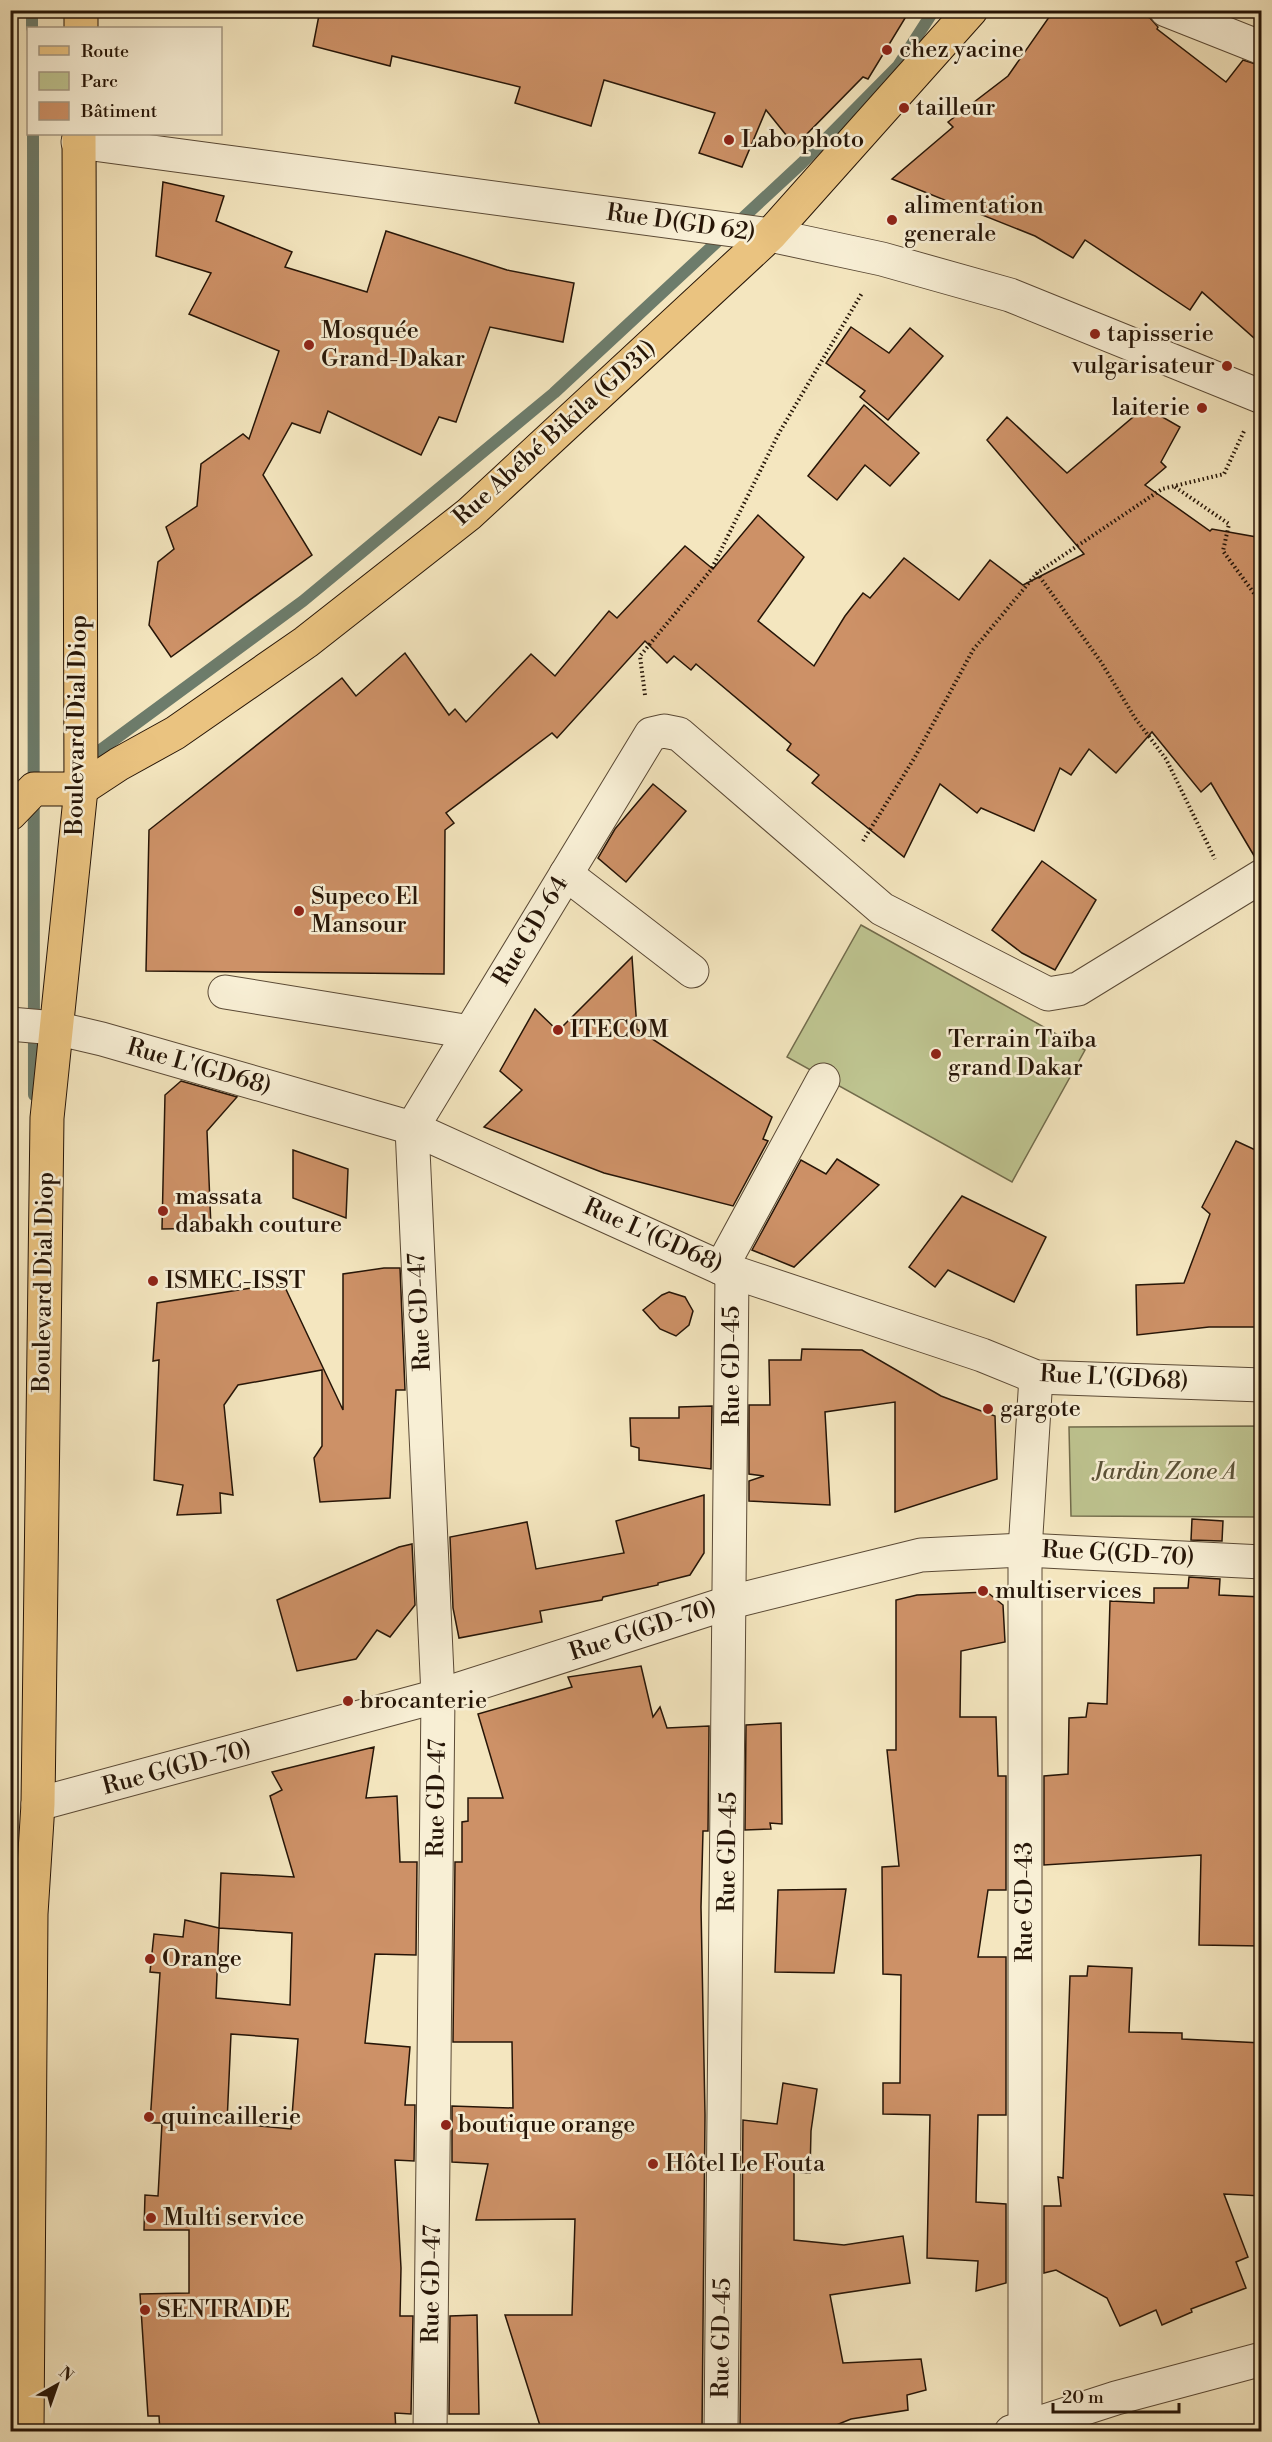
<svg xmlns="http://www.w3.org/2000/svg" width="1272" height="2442" viewBox="0 0 1272 2442" font-family="'Libre Bodoni',serif">
<style>
.green{fill:#bec490;stroke:#726c4c;stroke-width:1.5}
.lines{fill:none;stroke-linecap:round;stroke-linejoin:round}
.stream{stroke:#6d7c6b;stroke-width:12}
.building{fill:#cd9167;stroke:#261507;stroke-width:1.5;fill-rule:evenodd}
.minor-casing{stroke:#5a4935;stroke-width:35}
.major-casing{stroke:#261507;stroke-width:35}
.path{stroke:#261507;stroke-width:4;stroke-dasharray:1.5 3;stroke-linecap:butt}
.minor{stroke:#f8efd5;stroke-width:33}
.major{stroke:#eac380;stroke-width:33}
.poi-dot{fill:#8f2418;stroke:#f8efd5;stroke-width:2}
.labels{text-anchor:middle;dominant-baseline:central;stroke-width:5;stroke-linejoin:round;paint-order:stroke}
.poi-label{font-size:24px;fill:#261507;stroke:#f8efd5;text-anchor:start}
.street-label{font-size:24px;fill:#261507;stroke:#f8efd5}
.park-label{font-size:24px;font-style:italic;fill:#5b5237;stroke:#f8efd5}
</style>
<rect width="100%" height="100%" fill="#f4e6bf"/>
<filter id="stains"><feTurbulence type="fractalNoise" baseFrequency=".00333" numOctaves="4"/><feColorMatrix values="0 0 0 0 .2 0 0 0 0 .09 0 0 0 0 .02 0 0 0 .5 -.17"/></filter>
<radialGradient id="worn" r=".72"><stop offset=".6" stop-color="#630" stop-opacity="0"/><stop offset="1" stop-color="#630" stop-opacity=".3"/></radialGradient>
<g class="green">
<polygon points="861,925 1085,1050 1012,1182 787,1057"/>
<polygon points="1261,1426 1261,1517 1071,1516 1069,1427"/>
</g>
<g class="lines">
<g class="stream">
<polyline points="32,10 32,28"/>
<polyline points="33,134 34,1095"/>
<polyline points="84,762 303,601 554,393 802,163 898,66 934,10"/>
</g>
</g>
<g class="building">
<polygon points="320,10 910,10 868,79 863,77 795,146 766,110 742,167 699,153 715,113 604,80 591,126 515,103 520,87 392,56 390,66 313,46"/>
<polygon points="1054,10 1133,10 1150,18 1158,27 1157,29 1226,82 1243,60 1262,66 1262,345 1202,292 1190,310 1085,240 1073,258 1035,236 892,179 953,127 948,122 1008,76"/>
<polygon points="163,182 224,196 216,221 292,252 285,267 367,292 386,231 507,270 574,283 563,342 490,327 456,422 439,417 421,455 328,411 320,433 292,423 263,475 312,555 171,657 149,625 158,562 174,549 166,527 197,506 201,464 243,434 249,439 279,351 189,314 211,273 156,256"/>
<polygon points="851,327 889,353 910,328 943,356 888,420 860,397 865,391 826,363"/>
<polygon points="864,405 919,453 890,486 865,465 837,500 808,476"/>
<polygon points="1145,407 1180,427 1161,462 1166,467 1145,485 1210,531 1212,529 1262,538 1262,857 1256,859 1211,783 1201,792 1152,732 1116,773 1089,749 1071,775 1060,768 1034,831 981,808 977,813 940,784 904,857 812,783 819,775 787,750 791,744 696,664 691,670 674,656 667,663 645,641 557,738 552,733 446,813 454,823 445,830 444,974 146,971 149,830 342,678 356,696 405,653 449,715 455,709 466,722 531,654 555,676 609,611 617,618 685,546 713,569 758,515 804,557 758,621 814,666 845,616 863,593 870,598 904,558 959,600 990,560 1023,585 1084,554 987,440 1007,417 1067,473"/>
<polygon points="653,784 686,811 626,882 598,858 615,829"/>
<polygon points="1042,861 1096,900 1055,970 1022,953 992,930"/>
<polygon points="632,957 637,1029 772,1117 763,1139 768,1141 733,1206 604,1173 484,1127 522,1090 500,1071 535,1009 558,1031"/>
<polygon points="181,1081 237,1097 207,1131 211,1228 162,1229 165,1095"/>
<polygon points="1236,1141 1262,1153 1262,1327 1209,1327 1137,1335 1136,1285 1184,1283 1210,1214 1202,1207"/>
<polygon points="293,1150 348,1169 346,1218 293,1198"/>
<polygon points="837,1159 879,1185 794,1267 752,1250 801,1160 826,1174"/>
<polygon points="962,1196 1046,1237 1014,1302 948,1270 935,1287 909,1267"/>
<polygon points="384,1268 400,1268 405,1390 396,1390 390,1498 320,1502 314,1458 322,1446 322,1370 238,1385 224,1405 233,1495 220,1493 221,1513 177,1515 183,1485 154,1480 159,1360 153,1361 157,1303 283,1283 343,1410 343,1274"/>
<polygon points="669,1292 685,1297 693,1311 689,1325 676,1336 660,1329 643,1310 662,1295"/>
<polygon points="802,1349 862,1350 941,1396 995,1416 997,1479 895,1512 895,1402 825,1412 830,1505 749,1501 749,1481 764,1476 749,1474 749,1405 770,1405 769,1360 801,1360"/>
<polygon points="712,1406 711,1469 639,1460 639,1448 631,1446 630,1418 679,1418 679,1407"/>
<polygon points="704,1495 704,1553 690,1575 658,1583 658,1585 603,1597 602,1600 540,1611 542,1622 459,1638 453,1608 450,1537 527,1522 536,1569 624,1553 616,1521"/>
<polygon points="1192,1519 1223,1521 1222,1541 1191,1540"/>
<polygon points="412,1544 415,1605 390,1637 377,1630 356,1659 297,1671 277,1600 399,1547"/>
<polygon points="1189,1577 1220,1579 1219,1595 1262,1597 1262,1946 1199,1945 1201,1855 1044,1865 1044,1776 1068,1774 1069,1718 1086,1717 1088,1703 1107,1704 1110,1601 1154,1603 1154,1588 1188,1588"/>
<polygon points="987,1592 1003,1605 1005,1642 961,1651 960,1717 996,1717 998,1776 1006,1776 1006,1890 988,1890 978,1957 1006,1957 1006,2115 978,2115 976,2202 1006,2204 1006,2283 976,2291 978,2261 927,2258 930,2115 883,2114 883,2083 900,2083 901,1975 883,1974 882,1867 899,1866 887,1750 896,1750 896,1600 917,1595"/>
<polygon points="641,1666 653,1717 660,1707 667,1728 709,1726 708,1831 703,1831 701,1907 705,2115 702,2432 542,2432 505,2315 572,2315 575,2219 476,2220 488,2164 452,2162 452,2106 513,2108 512,2042 453,2042 455,1862 462,1862 462,1822 468,1821 468,1798 503,1798 478,1714 572,1687 568,1677"/>
<polygon points="781,1723 782,1824 770,1823 771,1829 745,1830 746,1725"/>
<path d="M374,1747L366,1798L397,1796L400,1862H417L416,1955L375,1954L365,2043L410,2047L405,2105H415L414,2161L395,2160L401,2268L400,2316H413L411,2414L395,2413L396,2432H274V2427L192,2426L191,2432H160L159,2416H148L140,2294L189,2293V2230H144L145,2195L158,2196L162,2123H150L160,1973L150,1972L154,1934L183,1937L185,1920L219,1928L221,1873L294,1877L270,1796L282,1790L272,1772ZM219,1928L292,1933L290,2005L216,1998ZM231,2034L298,2039L291,2129L227,2123Z"/>
<polygon points="846,1889 834,1973 775,1972 778,1890"/>
<polygon points="1088,1966 1132,1968 1129,2032 1182,2033 1182,2039 1262,2043 1262,2196 1224,2194 1248,2257 1236,2262 1246,2288 1191,2309 1192,2312 1162,2325 1156,2310 1120,2326 1107,2298 1056,2270 1044,2273 1044,2206 1061,2206 1058,2177 1063,2178 1070,1976 1087,1976"/>
<polygon points="783,2083 817,2089 811,2131 810,2173 794,2172 794,2240 844,2245 903,2236 910,2283 830,2295 843,2363 921,2359 926,2390 907,2395 908,2410 851,2419 819,2432 740,2432 743,2120 777,2124"/>
<polygon points="477,2315 479,2414 449,2414 450,2316"/>
</g>
<g class="lines">
<defs>
<g id="minor">
<polyline points="1166,10 1262,48"/>
<polyline points="78,142 770,235 882,259 1010,295 1262,397"/>
<polyline points="566,874 692,971"/>
<polyline points="225,992 470,1032"/>
<polyline points="10,1024 55,1028 102,1039 412,1128 721,1268 982,1355 1036,1377 1262,1385"/>
<polyline points="721,1268 823,1080"/>
<polyline points="38,1804 438,1696 731,1602 921,1555 1025,1550 1262,1562"/>
<polyline points="1025,2427 1025,1550 1036,1377"/>
<polyline points="430,2432 438,1696 412,1128 651,734 664,731 679,734 882,909 1048,994 1078,989 1262,876"/>
<polyline points="721,2432 732,1272"/>
<polyline points="1011,2432 1116,2398 1262,2359"/>
</g>
<g id="major">
<polyline points="81,28 81,10"/>
<polyline points="81,789 119,764 175,733 306,642 469,514 770,235 971,10"/>
<polyline points="10,814 34,789 81,789"/>
<polyline points="27,2432 31,1914 38,1804 47,1118 81,789 79,134"/>
</g>
</defs>
<use href="#minor" class="minor-casing"/>
<use href="#major" class="major-casing"/>
<g class="path">
<polyline points="1175,487 1229,524 1223,551 1262,604"/>
<polyline points="1037,573 1101,662 1135,718 1166,759 1215,859"/>
<polyline points="645,695 640,656 711,570 779,433 862,293"/>
<polyline points="863,841 915,757 973,650 1037,573 1162,489 1224,474 1245,429"/>
</g>
<use href="#minor" class="minor"/>
<use href="#major" class="major"/>
</g>
<g class="poi-dot">
<circle cx="887" cy="50" r="6"/>
<circle cx="904" cy="108" r="6"/>
<circle cx="729" cy="140" r="6"/>
<circle cx="892" cy="220" r="6"/>
<circle cx="1095" cy="334" r="6"/>
<circle cx="309" cy="345" r="6"/>
<circle cx="1227" cy="366" r="6"/>
<circle cx="1202" cy="408" r="6"/>
<circle cx="299" cy="911" r="6"/>
<circle cx="558" cy="1030" r="6"/>
<circle cx="936" cy="1054" r="6"/>
<circle cx="163" cy="1211" r="6"/>
<circle cx="153" cy="1281" r="6"/>
<circle cx="988" cy="1409" r="6"/>
<circle cx="983" cy="1591" r="6"/>
<circle cx="348" cy="1701" r="6"/>
<circle cx="150" cy="1959" r="6"/>
<circle cx="149" cy="2117" r="6"/>
<circle cx="446" cy="2125" r="6"/>
<circle cx="653" cy="2164" r="6"/>
<circle cx="151" cy="2218" r="6"/>
<circle cx="145" cy="2310" r="6"/>
</g>
<g class="labels">
<g class="poi-label">
<text x="899" y="50">chez yacine</text>
<text x="916" y="108">tailleur</text>
<text x="741" y="140">Labo photo</text>
<text x="904" y="206">alimentation<tspan x="904" dy="28">generale</tspan></text>
<text x="321" y="331">Mosquée<tspan x="321" dy="28">Grand-Dakar</tspan></text>
<text x="1107" y="334">tapisserie</text>
<text x="1215" y="366" text-anchor="end">vulgarisateur</text>
<text x="1190" y="408" text-anchor="end">laiterie</text>
<text x="311" y="897">Supeco El<tspan x="311" dy="28">Mansour</tspan></text>
<text x="570" y="1030">ITECOM</text>
<text x="948" y="1040">Terrain Taïba<tspan x="948" dy="28">grand Dakar</tspan></text>
<text x="175" y="1197">massata<tspan x="175" dy="28">dabakh couture</tspan></text>
<text x="165" y="1281">ISMEC-ISST</text>
<text x="1000" y="1409">gargote</text>
<text x="995" y="1591">multiservices</text>
<text x="360" y="1701">brocanterie</text>
<text x="162" y="1959">Orange</text>
<text x="161" y="2117">quincaillerie</text>
<text x="458" y="2125">boutique orange</text>
<text x="665" y="2164">Hôtel Le Fouta</text>
<text x="163" y="2218">Multi service</text>
<text x="157" y="2310">SENTRADE</text>
</g>
<g class="street-label">
<text transform="translate(681 223) rotate(8)">Rue D(GD 62)</text>
<text transform="translate(555 433) rotate(-42)">Rue Abébé Bikila (GD31)</text>
<text transform="translate(77 725) rotate(-89)">Boulevard Dial Diop</text>
<text transform="translate(531 931) rotate(-59)">Rue GD-64</text>
<text transform="translate(199 1067) rotate(16)">Rue L'(GD68)</text>
<text transform="translate(653 1236) rotate(24)">Rue L'(GD68)</text>
<text transform="translate(44 1282) rotate(-89)">Boulevard Dial Diop</text>
<text transform="translate(420 1312) rotate(-93)">Rue GD-47</text>
<text transform="translate(732 1366) rotate(-90)">Rue GD-45</text>
<text transform="translate(1114 1378) rotate(3)">Rue L'(GD68)</text>
<text transform="translate(1118 1554) rotate(3)">Rue G(GD-70)</text>
<text transform="translate(643 1630) rotate(-18)">Rue G(GD-70)</text>
<text transform="translate(177 1768) rotate(-15)">Rue G(GD-70)</text>
<text transform="translate(437 1798) rotate(-89)">Rue GD-47</text>
<text transform="translate(728 1852) rotate(-89)">Rue GD-45</text>
<text transform="translate(1025 1902) rotate(-90)">Rue GD-43</text>
<text transform="translate(432 2284) rotate(-89)">Rue GD-47</text>
<text transform="translate(722 2338) rotate(-89)">Rue GD-45</text>
</g>
<g class="park-label">
<text x="1165" y="1472">Jardin Zone A</text>
</g>
</g>
<rect width="1272" height="2442" fill="none" stroke="#f4e6bf" stroke-width="36"/>
<rect x="12" y="12" width="1248" height="2418" fill="none" stroke="#261507" stroke-width="3"/>
<rect x="18" y="18" width="1236" height="2406" fill="none" stroke="#261507" stroke-width="1.5"/>
<rect x="27" y="27" width="195" height="108" fill="#f8efd5" stroke="#a49883" stroke-width="1.5"/>
<rect x="39" y="46" width="30" height="9" fill="#eac380" stroke="#a49883" stroke-width="1.5"/>
<text x="81" y="57" font-size="18" fill="#261507">Route</text>
<rect x="39" y="72" width="30" height="18" fill="#bec490" stroke="#a49883" stroke-width="1.5"/>
<text x="81" y="87" font-size="18" fill="#261507">Parc</text>
<rect x="39" y="102" width="30" height="18" fill="#cd9167" stroke="#a49883" stroke-width="1.5"/>
<text x="81" y="117" font-size="18" fill="#261507">Bâtiment</text>
<g transform="translate(57 2385) rotate(40)" stroke="#f8efd5" stroke-width="4.5" paint-order="stroke">
<path d="M0-4.5L10 22L0 15L-10 22Z" fill="#261507"/>
<text y="-9" font-size="16" font-weight="bold" text-anchor="middle" fill="#261507">N</text>
</g>
<path d="M1053 2403v9h126v-9" fill="none" stroke="#261507" stroke-width="3"/>
<text x="1062" y="2403" font-size="18" fill="#261507" stroke="#f8efd5" stroke-width="4.5" paint-order="stroke">20 m</text>
<rect width="100%" height="100%" filter="url(#stains)"/>
<rect width="100%" height="100%" fill="url(#worn)"/>
</svg>
